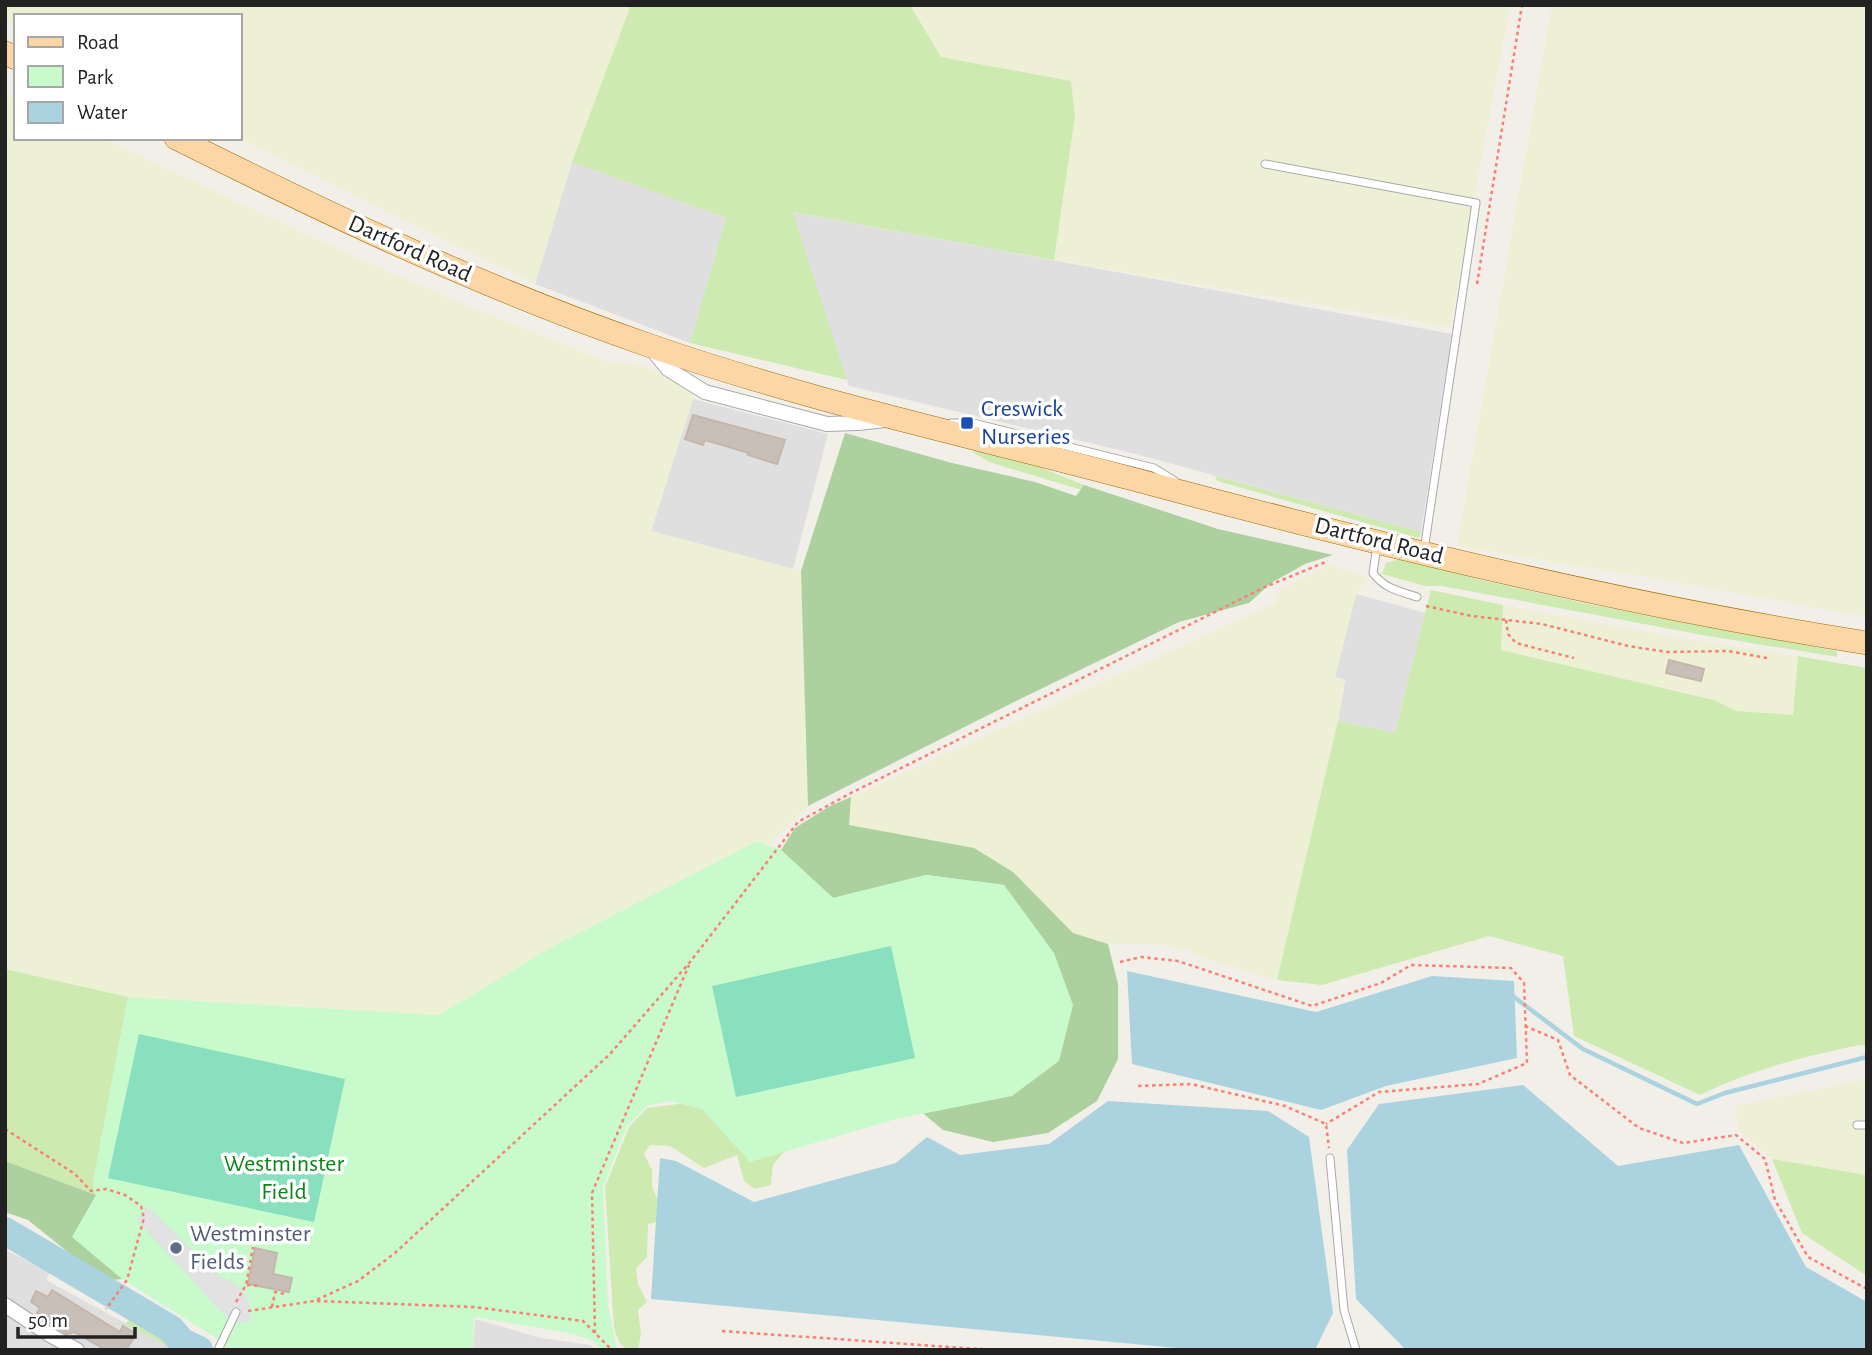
<svg xmlns="http://www.w3.org/2000/svg" width="1872" height="1355" viewBox="0 0 1872 1355" font-family="'Alegreya Sans',sans-serif">
<style>
.residential{fill:#e0dfdf}
.farmland{fill:#eef0d5}
.grass{fill:#cdebb0}
.forest{fill:#add19e}
.park{fill:#c8facc}
.pitch{fill:#88e0be}
.parking{fill:#e2e2e2}
.water{fill:#aad3df}
.lines{fill:none;stroke-linecap:round;stroke-linejoin:round}
.stream{stroke:#aad3df;stroke-width:4.5}
.river{stroke:#aad3df;stroke-width:28}
.building{fill:#c7bfb8;stroke:#c4b6ab;stroke-width:2}
.lane-casing{stroke:#a9a9a9;stroke-width:9}
.street-casing{stroke:#a9a9a9;stroke-width:16}
.primary-casing{stroke:#a06b00;stroke-width:24}
.path{stroke:#fa8072;stroke-width:2.5;stroke-dasharray:3.5 3.5;stroke-linecap:butt}
.lane{stroke:#fff;stroke-width:7}
.street{stroke:#fff;stroke-width:14}
.primary{stroke:#fcd6a4;stroke-width:23}
.transit-dot{fill:#1a4fb4;stroke:#fff;stroke-width:2.5}
.service-dot{fill:#5c6f8a;stroke:#fff;stroke-width:2.5}
.labels{text-anchor:middle;dominant-baseline:central;stroke-width:7;stroke-linejoin:round;paint-order:stroke}
.street-label{font-size:24px;fill:#222;stroke:#fff}
.transit-label{font-size:24px;fill:#164399;stroke:#fff;text-anchor:start}
.park-label{font-size:24px;fill:#0c8416;stroke:#fff}
.service-label{font-size:24px;fill:#4e5e75;stroke:#fff;text-anchor:start}
</style>
<rect width="100%" height="100%" fill="#f2efe9"/>
<g class="residential">
<polygon points="572,162 726,218 690,343 535,284"/>
<polygon points="792,212 1452,334 1421,532 1136,454 849,386"/>
<polygon points="693,399 828,434 793,569 651,531"/>
<polygon points="1356,594 1426,613 1395,733 1338,721 1345,681 1335,677"/>
<polygon points="5,1250 50,1272 46,1280 175,1350 5,1350"/>
<polygon points="475,1319 541,1338 590,1345 597,1350 473,1350"/>
</g>
<g class="farmland">
<polygon points="5,5 631,5 572,162 535,284 238,138 240,16 16,16 16,27 5,22"/>
<polygon points="910,5 1510,5 1450,327 1054,260 1075,116 1071,81 941,57"/>
<polygon points="1552,5 1867,5 1867,617 1647,577 1457,546"/>
<polygon points="5,94 16,99 16,138 101,138 372,265 471,307 601,360 648,367 667,378 684,385 692,394 693,399 651,531 801,571 808,806 768,845 757,841 552,947 439,1015 128,997 5,969"/>
<polygon points="1330,565 1353,572 1368,579 1356,594 1335,677 1345,680 1338,721 1277,980 1217,963 1187,950 1158,944 1108,944 1073,933 1013,872 849,824 851,797 1276,603 1281,589"/>
<polygon points="1503,605 1670,636 1798,656 1793,715 1736,711 1714,700 1500,650"/>
<polygon points="1867,1079 1867,1175 1772,1159 1738,1130 1736,1106"/>
</g>
<g class="grass">
<polygon points="631,5 910,5 941,57 1071,81 1075,116 1054,260 793,212 847,380 690,343 726,218 572,162"/>
<polygon points="971,451 1007,454 1084,485 1082,490 989,462"/>
<polygon points="1215,476 1421,532 1419,538 1217,481"/>
<polygon points="1399,559 1437,567 1476,579 1593,605 1837,651 1837,657 1697,634 1442,586 1425,586 1382,574 1386,563"/>
<path d="M1431,590L1503,605L1501,650L1714,700L1736,711L1793,715L1798,656L1867,668V1046L1859,1045C1802,1057 1753,1069 1700,1095L1574,1036L1563,956L1489,936L1322,985L1277,980L1338,721L1395,733Z"/>
<polygon points="5,969 128,997 93,1183 96,1195 5,1161"/>
<polygon points="702,1101 792,1142 773,1165 771,1185 755,1189 744,1181 737,1155 704,1168 670,1146 650,1145 644,1154 652,1170 652,1187 659,1203 662,1221 648,1224 647,1257 636,1268 638,1284 647,1302 638,1310 641,1334 638,1350 627,1350 619,1342 614,1328 605,1187 629,1127 647,1108"/>
<polygon points="1772,1159 1867,1175 1867,1276 1802,1233"/>
<polygon points="133,1316 139,1318 148,1326 167,1332 182,1347 190,1350 175,1350 125,1324"/>
</g>
<g class="forest">
<polygon points="845,433 952,463 1035,482 1076,496 1084,485 1218,529 1333,555 1305,564 1271,583 1249,603 1179,622 1018,700 808,806 801,571"/>
<polygon points="851,797 849,825 974,848 1013,872 1073,933 1108,944 1118,984 1118,1059 1097,1101 1048,1133 993,1142 943,1130 911,1103 1004,885 926,875 833,898 781,850 795,828 830,806"/>
<polygon points="5,1161 96,1195 143,1251 122,1279 104,1281 28,1220 5,1212"/>
</g>
<polygon class="park" points="757,841 781,850 833,898 926,875 1004,885 1054,953 1073,1005 1059,1061 1012,1096 896,1119 750,1162 702,1109 670,1101 647,1106 627,1126 603,1187 608,1305 617,1350 602,1350 591,1340 574,1334 474,1317 473,1350 224,1350 226,1346 216,1338 122,1279 72,1237 96,1195 93,1183 128,997 439,1015 552,947"/>
<g class="pitch">
<polygon points="891,946 915,1058 736,1097 712,986"/>
<polygon points="139,1034 345,1079 314,1222 108,1178"/>
</g>
<polygon class="parking" points="147,1206 218,1275 236,1284 244,1291 250,1304 250,1322 237,1322 222,1313 137,1220"/>
<g class="water">
<polygon points="1127,971 1316,1012 1432,976 1514,981 1517,1058 1386,1086 1321,1110 1132,1064"/>
<polygon points="1523,1085 1618,1166 1739,1145 1806,1267 1867,1302 1867,1350 1406,1350 1356,1299 1347,1150 1379,1104"/>
<polygon points="1108,1101 1268,1111 1309,1137 1333,1313 1315,1350 1198,1350 651,1299 660,1158 676,1161 754,1202 896,1163 927,1137 960,1155 1049,1144"/>
</g>
<g class="lines">
<polyline class="stream" points="1514,997 1583,1049 1697,1104 1725,1093 1867,1057"/>
<polyline class="river" points="5,1231 171,1329 182,1342 199,1350"/>
</g>
<g class="building">
<polygon points="693,415 785,440 777,464 748,455 749,453 705,440 703,445 685,439"/>
<polygon points="1669,660 1704,669 1701,681 1666,673"/>
<polygon points="255,1248 277,1253 273,1274 292,1278 289,1292 248,1284"/>
<polygon points="52,1290 120,1332 123,1326 136,1334 126,1350 106,1350 74,1332 67,1334 42,1318 37,1313 40,1308 31,1302 36,1291 48,1297"/>
</g>
<g class="lines">
<defs>
<g id="lane">
<polyline points="1265,164 1476,203 1424,550"/>
<polyline points="951,423 973,423 1154,468 1175,481"/>
<path d="M1377,546L1373,573C1385,589 1399,591 1417,597"/>
<polyline points="1857,1125 1867,1125"/>
<polyline points="1330,1158 1344,1310 1356,1350"/>
<polyline points="218,1350 236,1312"/>
</g>
<g id="street">
<polyline points="650,347 668,369 705,392 827,424 858,423 885,420"/>
<polyline points="5,1305 50,1335 77,1350"/>
</g>
<g id="primary">
<polyline points="5,53 16,58"/>
<path d="M176,138C330,215 485,289 648,345C805,400 968,435 1129,478C1372,543 1618,604 1867,643"/>
</g>
</defs>
<use href="#lane" class="lane-casing"/>
<use href="#street" class="street-casing"/>
<use href="#primary" class="primary-casing"/>
<g class="path">
<polyline points="1477,284 1522,5"/>
<polyline points="1426,606 1472,616 1542,624 1628,646 1667,652 1728,651 1767,658"/>
<polyline points="1506,620 1508,634 1516,643 1574,658"/>
<polyline points="1120,962 1141,957 1178,961 1312,1006 1381,983 1411,965 1511,968 1524,983 1527,1063 1478,1084 1379,1092 1326,1124"/>
<polyline points="1525,1026 1558,1040 1570,1075 1639,1128 1683,1143 1736,1135 1765,1159 1775,1200 1808,1257 1867,1289"/>
<polyline points="1138,1086 1191,1084 1285,1106 1326,1124 1329,1148"/>
<polyline points="5,1129 75,1174 91,1191 106,1189 125,1195 141,1206 144,1218 127,1280 106,1309"/>
<polyline points="247,1285 259,1286"/>
<polyline points="317,1301 474,1307 583,1321 612,1350"/>
<polyline points="236,1302 246,1285 253,1247"/>
<polyline points="272,1307 275,1292 285,1294 285,1291"/>
<polyline points="248,1311 314,1301 358,1281 395,1253 610,1054 690,962 798,822 849,794 1265,587 1328,561"/>
<polyline points="722,1331 993,1350"/>
<polyline points="595,1333 592,1193 689,965"/>
</g>
<use href="#lane" class="lane"/>
<use href="#street" class="street"/>
<use href="#primary" class="primary"/>
</g>
<rect class="transit-dot" x="960" y="416" width="14" height="14" rx="3.5"/>
<circle class="service-dot" cx="176" cy="1248" r="7"/>
<g class="labels">
<g class="street-label">
<text transform="translate(410 249) rotate(24)">Dartford Road</text>
<text transform="translate(1379 541) rotate(14)">Dartford Road</text>
</g>
<g class="transit-label">
<text x="981" y="409">Creswick<tspan x="981" dy="28">Nurseries</tspan></text>
</g>
<g class="park-label">
<text x="284" y="1164">Westminster<tspan x="284" dy="28">Field</tspan></text>
</g>
<g class="service-label">
<text x="190" y="1234">Westminster<tspan x="190" dy="28">Fields</tspan></text>
</g>
</g>
<rect width="1872" height="1355" fill="none" stroke="#222222" stroke-width="14"/>
<rect x="14" y="14" width="228" height="126" fill="#ffffff" stroke="#a7a7a7" stroke-width="2"/>
<rect x="28" y="37" width="35" height="10" fill="#fcd6a4" stroke="#a7a7a7" stroke-width="2"/>
<text x="77" y="49" font-size="21" fill="#222222">Road</text>
<rect x="28" y="66" width="35" height="21" fill="#c8facc" stroke="#a7a7a7" stroke-width="2"/>
<text x="77" y="84" font-size="21" fill="#222222">Park</text>
<rect x="28" y="102" width="35" height="21" fill="#aad3df" stroke="#a7a7a7" stroke-width="2"/>
<text x="77" y="119" font-size="21" fill="#222222">Water</text>
<path d="M18 1327v10h117v-10" fill="none" stroke="#222222" stroke-width="3.5"/>
<text x="28" y="1327" font-size="21" fill="#222222" stroke="#ffffff" stroke-width="5" paint-order="stroke">50 m</text>
</svg>
